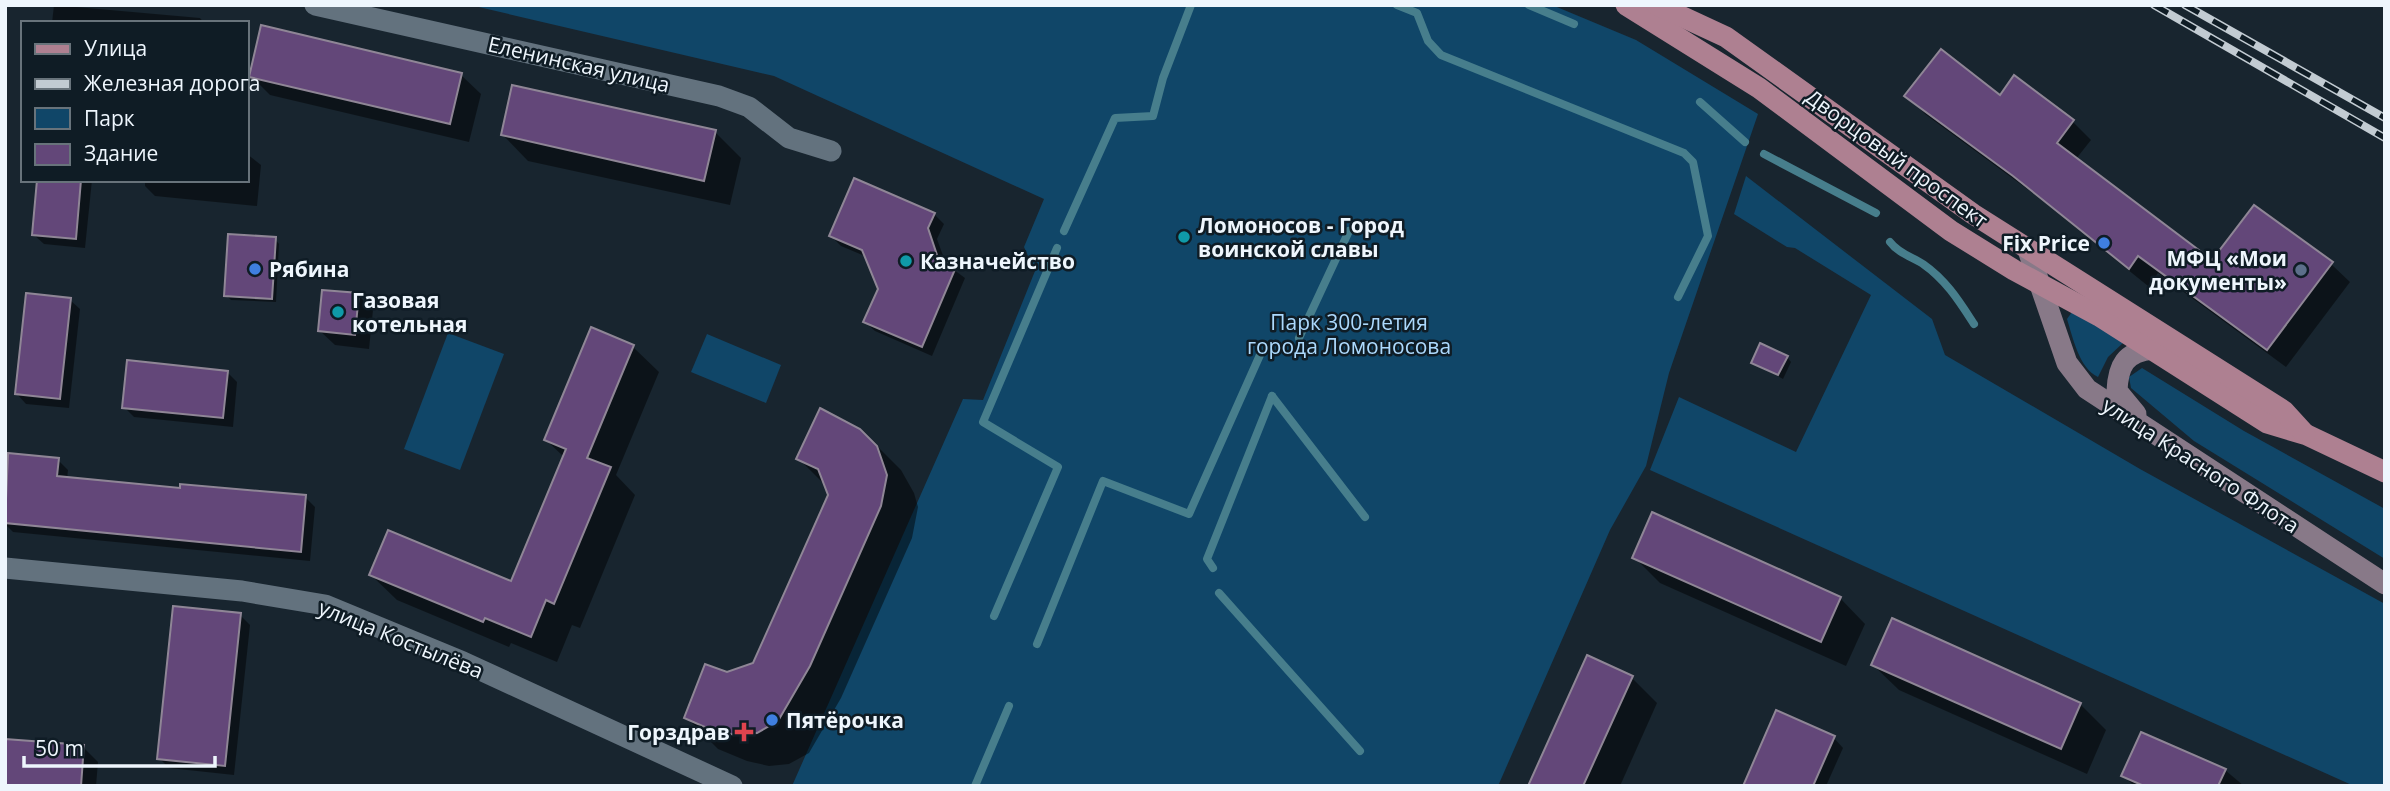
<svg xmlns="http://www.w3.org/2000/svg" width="2390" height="791" viewBox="0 0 2390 791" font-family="'Open Sans',sans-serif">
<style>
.green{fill:#104668}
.shadow{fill:#0007}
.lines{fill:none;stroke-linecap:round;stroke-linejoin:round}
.stream{stroke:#477e8c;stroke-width:8}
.building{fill:#634779;stroke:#8f8696;stroke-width:2}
.minor{stroke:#63727e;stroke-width:21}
.secondary{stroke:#887988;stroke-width:21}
.primary{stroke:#ae8091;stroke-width:21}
.rail-casing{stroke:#c2cbd2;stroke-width:8}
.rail{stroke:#0f1c25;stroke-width:5;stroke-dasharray:16;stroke-linecap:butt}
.culture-dot{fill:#0f9aa8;stroke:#0f1c25;stroke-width:2.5}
.shop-dot{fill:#3f7fe0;stroke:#0f1c25;stroke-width:2.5}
.service-dot{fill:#5c6f8a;stroke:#0f1c25;stroke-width:2.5}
.health-dot{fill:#e0444e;stroke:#0f1c25;stroke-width:2.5}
.labels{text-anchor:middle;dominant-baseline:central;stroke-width:5;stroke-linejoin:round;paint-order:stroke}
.street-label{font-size:21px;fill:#eef6fd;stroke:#0f1c25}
.poi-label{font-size:21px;font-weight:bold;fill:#eef6fd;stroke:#0f1c25;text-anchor:start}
.park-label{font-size:21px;fill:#acd9fd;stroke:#0f1c25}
</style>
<rect width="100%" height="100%" fill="#18252f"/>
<g class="green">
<polygon points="470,5 1552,5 1636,40 1758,114 1669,373 1646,466 1610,530 1498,786 792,786 963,399 983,400 1035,271 1024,247 1044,199 774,76"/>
<polygon points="1746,176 1932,319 1945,355 2140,469 2385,604 2385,786 2354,786 1650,470 1679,397 1796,452 1871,295 1795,248 1787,247 1734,214"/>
<path d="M2072,312L2124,342L2108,357L2098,377C2079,368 2073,338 2067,319Z"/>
<polygon points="448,333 504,354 460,470 404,449"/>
<polygon points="707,334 781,365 766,403 691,372"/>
<polygon points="2142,368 2244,431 2385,509 2385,559 2194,441 2131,388 2129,377"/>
</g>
<g class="shadow">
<polygon points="54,5 200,18 204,23 52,23"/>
<polygon points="461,75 481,94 469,142 270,95 251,76"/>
<polygon points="1907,95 2000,97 2072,121 2091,140 2076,159 2213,263 2331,264 2350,282 2286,367 2158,273 2148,286 2034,194 1925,114"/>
<polygon points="715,132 741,158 730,205 528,161 503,135"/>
<polygon points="247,154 261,165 257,206 155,196 145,186 145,180 247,180"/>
<polygon points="39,180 92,180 85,248 44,244 34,235"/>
<polygon points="934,214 944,224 937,239 946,264 965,278 932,356 875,331 865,322 879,289 867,257 841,246 831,236"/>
<polygon points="275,239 279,244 276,302 231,300 226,295"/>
<polygon points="358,295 373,310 369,349 335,345 320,331"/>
<polygon points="70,300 80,309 69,408 26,404 17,394"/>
<polygon points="633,347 659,372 616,475 635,495 580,628 572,625 557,662 511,643 509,647 397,600 371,575 512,583 564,457 546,440"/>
<polygon points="1787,357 1791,362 1783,379 1753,362"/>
<polygon points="227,372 237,382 233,427 134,417 124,407"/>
<polygon points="821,410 869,438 901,470 914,493 918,507 912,538 841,698 809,753 789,764 769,766 747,761 718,749 686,717 727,674 754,664 830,495 826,486 798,458"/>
<polygon points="10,455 58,460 68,470 67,479 305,497 315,507 310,561 13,532 5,524"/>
<polygon points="1634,557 1840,598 1865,624 1846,666 1660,583"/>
<polygon points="240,615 250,625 234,775 169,768 159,758"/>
<polygon points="1873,665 2080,704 2106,730 2087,774 1899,690"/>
<polygon points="1631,677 1657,703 1620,786 1530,786"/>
<polygon points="1834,738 1843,748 1826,786 1745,786"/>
<polygon points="83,747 98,762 96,786 5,786"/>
<polygon points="2225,770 2244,786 2134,786 2123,775"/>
</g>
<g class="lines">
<g class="stream">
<polyline points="1397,5 1417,13 1428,41 1441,55 1684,153 1693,162 1708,236 1678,297"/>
<polyline points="1529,5 1574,24"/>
<polyline points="1700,102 1745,142"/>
<polyline points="1764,154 1876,213"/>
<polyline points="1064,231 1115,118 1153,116 1163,78 1191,5"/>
<path d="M1890,242C1898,253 1912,257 1923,264C1946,280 1959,301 1974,324"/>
<polyline points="1299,338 1349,231"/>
<polyline points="1272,396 1365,517"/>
<polyline points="1213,568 1207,559 1272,396"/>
<polyline points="1219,593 1360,751"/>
<polyline points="994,616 1058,467 983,422 1057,248"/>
<polyline points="1037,644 1103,481 1189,514 1260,355"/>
<polyline points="975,786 1009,706"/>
</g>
</g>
<g class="building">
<polygon points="261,25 462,73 450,124 249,77"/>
<polygon points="1941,49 2000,95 2014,75 2074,120 2057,143 2212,260 2254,205 2333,262 2267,350 2138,256 2129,269 2013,176 1904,96"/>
<polygon points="512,85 716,130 704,181 501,135"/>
<polygon points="854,178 935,213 928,228 938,258 956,267 922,347 863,322 878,289 862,250 829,236"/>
<polygon points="37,180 81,180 76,239 32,235"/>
<polygon points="228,234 276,237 272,299 224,296"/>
<polygon points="322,290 359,293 355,335 318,331"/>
<polygon points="26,293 71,298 60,399 15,394"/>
<polygon points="591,327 634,345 587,458 611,467 554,604 546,600 531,637 485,618 483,622 369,575 388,530 511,581 566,449 544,440"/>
<polygon points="1760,343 1788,356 1778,375 1751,363"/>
<polygon points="127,360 228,371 223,418 122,408"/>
<polygon points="820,408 860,429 877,446 887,475 881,506 810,666 778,721 757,733 736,735 714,731 684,718 705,664 727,672 753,663 828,495 818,469 796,459"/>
<polygon points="8,453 59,458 57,476 180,488 180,484 306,495 301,552 5,523"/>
<polygon points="1652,512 1841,597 1821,642 1632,558"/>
<polygon points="173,606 241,613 225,766 157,759"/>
<polygon points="1892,618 2081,703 2061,749 1871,665"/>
<polygon points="1587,655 1633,676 1583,786 1528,786"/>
<polygon points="1776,710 1835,736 1813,786 1743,786"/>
<polygon points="2141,732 2226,769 2218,786 2144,786 2121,776"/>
<polygon points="5,739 84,745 81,786 5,786"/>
</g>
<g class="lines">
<g class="minor">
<polyline points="315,5 719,96 749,107 789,138 831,151"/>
<polyline points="5,568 242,591 325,605 463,662 732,786"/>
</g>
<g class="secondary">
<polyline points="2028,250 2067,363 2087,389 2385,584"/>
<path d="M2136,414L2117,391C2118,366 2125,352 2152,349"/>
</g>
<g class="primary">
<polyline points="1626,5 1759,88 1951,231 2014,270 2099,316 2267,423 2307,435 2385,472"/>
<polyline points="1657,5 1726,37 1973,214 2284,411 2305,434"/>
</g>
<defs>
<g id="rail">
<polyline points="2154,5 2385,138"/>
<polyline points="2185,5 2385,118"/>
</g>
</defs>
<use href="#rail" class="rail-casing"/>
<use href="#rail" class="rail"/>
</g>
<g class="culture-dot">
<circle cx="1184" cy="237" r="7"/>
<circle cx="906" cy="261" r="7"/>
<circle cx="338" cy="312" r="7"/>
</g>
<g class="shop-dot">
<circle cx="2104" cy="243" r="7"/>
<circle cx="255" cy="269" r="7"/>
<circle cx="772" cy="720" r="7"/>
</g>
<circle class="service-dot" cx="2301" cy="270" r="7"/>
<path class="health-dot" d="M740.5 721.5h7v7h7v7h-7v7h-7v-7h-7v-7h7z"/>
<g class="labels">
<g class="street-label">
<text transform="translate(579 64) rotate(13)">Еленинская улица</text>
<text transform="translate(1897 158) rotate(36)">Дворцовый проспект</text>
<text transform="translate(2201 465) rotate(33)">улица Красного Флота</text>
<text transform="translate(401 639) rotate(22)">улица Костылёва</text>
</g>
<g class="poi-label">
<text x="1198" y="225">Ломоносов - Город<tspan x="1198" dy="24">воинской славы</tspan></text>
<text x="2090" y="243" text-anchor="end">Fix Price</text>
<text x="2287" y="258" text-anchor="end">МФЦ «Мои<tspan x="2287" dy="24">документы»</tspan></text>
<text x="920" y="261">Казначейство</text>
<text x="269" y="269">Рябина</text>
<text x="352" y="300">Газовая<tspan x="352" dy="24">котельная</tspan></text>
<text x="786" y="720">Пятёрочка</text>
<text x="730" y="732" text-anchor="end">Горздрав</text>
</g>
<g class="park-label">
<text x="1349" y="322">Парк 300-летия<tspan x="1349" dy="24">города Ломоносова</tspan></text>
</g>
</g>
<rect width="2390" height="791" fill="none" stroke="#eef6fd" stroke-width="14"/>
<rect x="21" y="21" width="228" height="161" fill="#0f1c25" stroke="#68737b" stroke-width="2"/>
<rect x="35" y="44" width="35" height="10" fill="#ae8091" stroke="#68737b" stroke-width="2"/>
<text x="84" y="56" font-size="21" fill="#eef6fd">Улица</text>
<rect x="35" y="79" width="35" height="10" fill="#c2cbd2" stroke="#68737b" stroke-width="2"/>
<text x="84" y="91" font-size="21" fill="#eef6fd">Железная дорога</text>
<rect x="35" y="108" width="35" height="21" fill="#104668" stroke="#68737b" stroke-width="2"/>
<text x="84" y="126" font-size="21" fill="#eef6fd">Парк</text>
<rect x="35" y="144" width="35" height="21" fill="#634779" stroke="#68737b" stroke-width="2"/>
<text x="84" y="161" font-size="21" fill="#eef6fd">Здание</text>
<path d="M24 756v10h191v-10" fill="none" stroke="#eef6fd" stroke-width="3.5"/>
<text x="35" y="756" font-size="21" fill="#eef6fd" stroke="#0f1c25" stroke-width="5" paint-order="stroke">50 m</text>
</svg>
